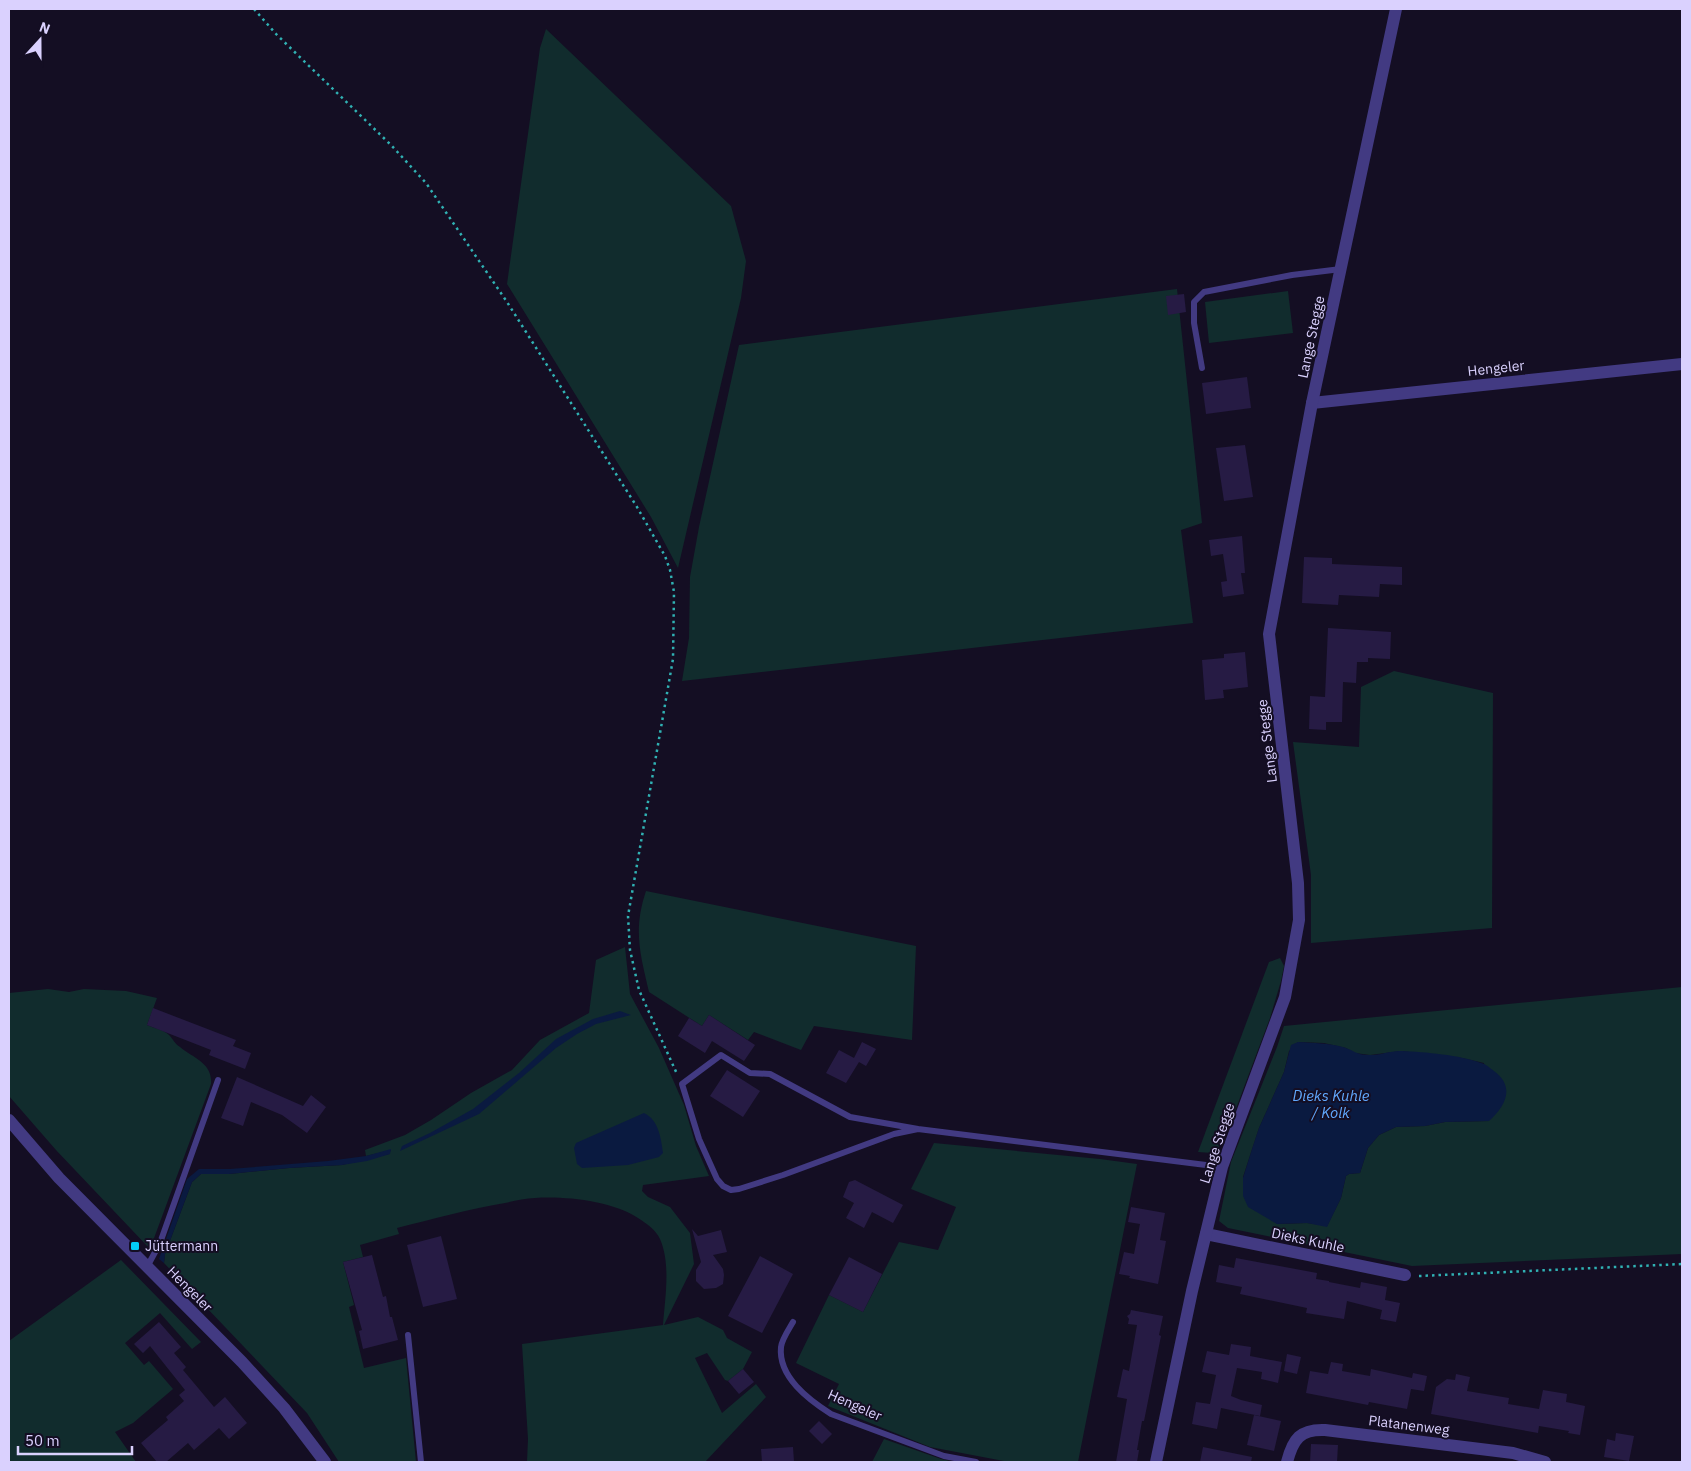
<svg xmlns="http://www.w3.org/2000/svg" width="1691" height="1471" viewBox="0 0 1691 1471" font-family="'IBM Plex Sans',sans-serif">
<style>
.green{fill:#112c2d;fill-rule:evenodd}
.water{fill:#0a1a40}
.building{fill:#261b44}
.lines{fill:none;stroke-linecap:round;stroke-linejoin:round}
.path{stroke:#30b1b3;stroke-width:2.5;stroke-dasharray:2.5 4;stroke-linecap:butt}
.lane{stroke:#423a82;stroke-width:6}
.street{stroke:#423a82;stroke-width:12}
.poi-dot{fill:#03ccf8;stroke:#140e23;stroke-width:2}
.labels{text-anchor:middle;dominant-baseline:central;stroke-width:4;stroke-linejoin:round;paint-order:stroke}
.street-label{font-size:14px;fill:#dad1fe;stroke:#140e23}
.poi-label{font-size:14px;fill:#dad1fe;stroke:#140e23;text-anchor:start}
.water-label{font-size:15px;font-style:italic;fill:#61a8fd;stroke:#140e23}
</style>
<rect width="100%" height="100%" fill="#140e23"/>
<g class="green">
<polygon points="546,29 731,206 746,261 741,298 678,568 651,517 507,284 540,48"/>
<polygon points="1177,289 1202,523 1181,530 1193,623 682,681 689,638 690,577 699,527 739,345"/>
<polygon points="1288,291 1293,333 1209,343 1205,302"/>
<polygon points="1394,671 1493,693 1492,928 1311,943 1311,875 1293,742 1359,747 1361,687"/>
<path d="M646,891L916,946L912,1040L814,1026L801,1050L754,1032L748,1040L709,1015L702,1026L649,992C640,953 633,930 646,891Z"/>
<path d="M625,947L630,994L659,1048L684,1105L696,1146L709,1176L643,1185L642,1191L648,1197L670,1207L690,1233L694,1264L664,1325L698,1317L723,1330L727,1338L752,1352L743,1369L728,1381L725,1380L707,1353L695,1358L722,1413L756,1384L766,1397L705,1462H527L528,1439L522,1344L663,1325C665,1298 671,1264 660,1239C656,1230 646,1223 638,1218C612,1201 566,1196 535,1198C525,1198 515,1201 505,1203C468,1209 433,1219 397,1228L399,1234L360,1245L363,1257L343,1262L354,1305L349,1307L364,1368L406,1358L416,1462H339L307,1413L164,1263L165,1254L192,1182L201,1174H229L289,1168L342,1165L389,1154L391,1150L366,1156L365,1150L405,1135L431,1120L471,1093L512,1070L540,1040L589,1013L596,960Z"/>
<polygon points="1280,958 1284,966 1281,981 1270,1018 1226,1135 1218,1149 1212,1153 1198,1152 1269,962"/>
<path d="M1682,987V1254L1412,1266L1228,1228L1219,1221L1231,1162L1277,1047L1284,1026ZM1298,1042L1324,1043L1346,1048L1355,1053L1370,1055L1401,1051L1462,1058L1484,1063L1489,1121L1445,1122L1425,1126L1396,1127L1379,1135L1368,1148L1360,1173L1349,1174L1346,1176L1341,1198L1327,1226L1307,1223L1277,1224L1243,1177L1259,1128L1284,1072L1289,1051Z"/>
<path d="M48,989L69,992L84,989L126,991L157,998L147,1025C154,1028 164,1030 169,1035C173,1039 175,1044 180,1047C193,1058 213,1063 211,1084L150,1249L56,1150L9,1096V993Z"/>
<polygon points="934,1143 1100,1159 1137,1164 1078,1462 1009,1462 930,1447 828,1406 839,1384 796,1363 829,1295 863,1312 899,1242 938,1250 956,1207 911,1189"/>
<polygon points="121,1260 201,1342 192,1349 160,1313 125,1343 144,1365 149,1361 173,1389 133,1423 115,1432 136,1462 9,1462 9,1341"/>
<polygon points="884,1439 941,1459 955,1462 872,1462"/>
</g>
<g class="water">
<polygon points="620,1011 631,1015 596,1024 577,1034 556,1048 479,1114 400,1151 402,1146 430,1133 473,1109 519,1073 556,1039 593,1019"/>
<path d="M1298,1042C1313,1043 1329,1043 1343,1047C1353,1050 1357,1055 1368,1055C1379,1056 1391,1050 1402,1051C1425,1052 1460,1055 1481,1063C1486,1064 1490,1068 1494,1071C1516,1087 1505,1107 1489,1121L1445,1122L1425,1126L1396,1127L1379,1135L1368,1148L1360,1173L1349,1174L1346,1176L1341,1198L1327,1227L1307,1223L1277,1224L1248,1207L1243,1196V1178L1253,1146L1259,1128L1284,1072L1291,1045Z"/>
<path d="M644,1113C659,1120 661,1139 663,1153L659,1157L628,1165L582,1168L577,1164L574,1148L576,1143Z"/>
<polygon points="391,1149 390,1154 367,1161 342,1165 289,1168 229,1174 201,1174 192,1182 165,1254 164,1263 159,1259 187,1179 199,1169 230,1169 328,1161 366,1156"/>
</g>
<g class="building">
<polygon points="1184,294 1186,312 1168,315 1166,296"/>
<polygon points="1247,377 1251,408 1206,414 1202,383"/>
<polygon points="1245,445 1253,497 1224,501 1216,448"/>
<polygon points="1242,536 1245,573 1241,573 1244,594 1223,597 1221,582 1227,581 1223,554 1211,556 1209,540"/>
<polygon points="1304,557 1332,558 1332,564 1402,567 1402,585 1380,584 1379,597 1339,595 1338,605 1302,603"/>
<polygon points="1328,628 1391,632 1390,659 1368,658 1368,662 1357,662 1356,683 1343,682 1342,722 1326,722 1326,730 1309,729 1310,696 1325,697"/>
<polygon points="1245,652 1248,687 1223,690 1224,698 1205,700 1202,660 1224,658 1224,654"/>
<polygon points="153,1008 236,1040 233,1046 251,1053 245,1069 209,1055 211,1050 147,1025"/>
<polygon points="709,1015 755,1045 744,1061 712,1041 705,1053 678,1036 689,1018 702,1026"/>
<polygon points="862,1042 876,1049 866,1066 859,1062 846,1083 826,1073 839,1050 854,1058"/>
<polygon points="727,1070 760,1091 743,1117 710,1096"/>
<polygon points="237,1077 303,1106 311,1095 326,1107 307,1133 282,1115 251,1102 243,1126 221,1118"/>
<polygon points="855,1180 903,1205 893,1223 872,1212 864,1228 846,1218 854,1203 843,1197 849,1182"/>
<polygon points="1131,1207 1165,1213 1160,1240 1166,1241 1158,1284 1129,1278 1130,1276 1119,1274 1124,1252 1134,1254 1140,1224 1128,1222"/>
<polygon points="692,1229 698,1236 721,1230 727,1252 713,1255 723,1269 724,1275 723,1284 716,1288 704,1289 696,1281 696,1270 701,1262"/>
<polygon points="441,1236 457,1299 423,1307 407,1245"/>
<polygon points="372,1255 383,1297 386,1296 390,1317 392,1317 398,1340 363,1349 359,1331 362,1330 343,1262"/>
<polygon points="760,1256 793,1274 762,1333 728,1316"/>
<polygon points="849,1257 882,1274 863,1312 829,1295"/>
<polygon points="1236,1258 1317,1273 1316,1279 1329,1281 1329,1282 1360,1288 1361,1282 1387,1287 1385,1300 1400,1303 1396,1322 1380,1319 1382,1310 1347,1301 1344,1319 1306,1313 1307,1308 1240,1294 1242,1287 1216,1282 1219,1265 1234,1268"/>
<polygon points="1131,1310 1163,1316 1159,1335 1161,1336 1144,1421 1142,1421 1137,1450 1139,1450 1137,1462 1116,1462 1127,1399 1117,1397 1123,1369 1129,1371 1137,1325 1128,1324 1129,1319 1127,1316 1130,1314"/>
<polygon points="159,1322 181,1347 174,1353 186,1367 183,1370 214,1407 225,1397 247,1423 229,1439 219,1428 194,1450 188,1443 166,1462 157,1462 141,1443 168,1420 166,1417 184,1401 179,1395 185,1390 150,1346 143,1353 134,1344"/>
<polygon points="1231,1344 1251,1347 1250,1356 1282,1362 1278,1383 1261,1379 1262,1372 1237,1368 1231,1396 1241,1400 1262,1405 1260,1416 1221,1408 1217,1429 1192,1424 1196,1402 1210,1404 1216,1375 1202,1372 1207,1351 1229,1355"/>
<polygon points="1287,1354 1301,1357 1297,1374 1284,1371"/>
<polygon points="1331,1362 1343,1364 1342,1371 1370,1376 1371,1369 1412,1378 1413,1373 1427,1376 1424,1391 1411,1389 1407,1409 1369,1402 1368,1405 1306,1393 1310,1371 1328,1374"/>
<polygon points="743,1369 754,1382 739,1394 728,1381"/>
<polygon points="1456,1374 1470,1377 1467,1391 1509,1398 1508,1404 1539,1409 1543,1390 1567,1394 1566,1402 1585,1406 1580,1435 1568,1433 1569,1431 1539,1426 1538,1433 1431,1414 1436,1387 1447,1379 1455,1380"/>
<polygon points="1254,1415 1281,1421 1274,1451 1247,1445"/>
<polygon points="819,1421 832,1434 822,1444 809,1431"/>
<polygon points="1616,1433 1634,1436 1629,1461 1604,1457 1607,1439 1615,1441"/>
<polygon points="1311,1444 1338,1445 1337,1462 1310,1462"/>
<polygon points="793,1447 794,1462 762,1462 761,1449"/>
<polygon points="1203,1447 1252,1457 1251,1462 1200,1462"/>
</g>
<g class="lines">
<g class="path">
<polyline points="254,9 277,35 391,145 426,183 507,302 637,507 665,556 670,570 674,592 673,659 628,916 630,950 639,990 677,1074"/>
<polyline points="1419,1276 1682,1264"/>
</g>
<g class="lane">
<polyline points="1202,368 1194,323 1194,302 1204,292 1292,275 1341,269"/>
<polyline points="918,1129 850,1117 770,1074 750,1073 721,1055 682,1084 699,1139 717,1179 723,1186 731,1190 739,1189 783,1175 894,1134 918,1129 1222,1167"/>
<polyline points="147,1267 160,1243 218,1080"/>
<path d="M793,1322C789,1329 782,1339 781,1347C778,1377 809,1400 831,1414L944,1456L976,1462"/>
<polyline points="408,1335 421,1462"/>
</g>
<g class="street">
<polyline points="1312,403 1682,364"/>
<polyline points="9,1120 59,1178 242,1362 284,1408 325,1462"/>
<polyline points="1206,1234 1405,1275"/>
<polyline points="1156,1462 1192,1291 1222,1167 1285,997 1299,920 1298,883 1269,634 1312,403 1396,9"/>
<path d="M1287,1462C1293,1439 1300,1429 1325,1430L1513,1453L1545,1462"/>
</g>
</g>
<rect class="poi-dot" x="130" y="1241" width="10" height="10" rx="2.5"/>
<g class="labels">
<g class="street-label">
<text transform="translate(1311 337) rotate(-78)">Lange Stegge</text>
<text transform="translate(1496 368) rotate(-6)">Hengeler</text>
<text transform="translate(1267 741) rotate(-97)">Lange Stegge</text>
<text transform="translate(1217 1143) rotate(-72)">Lange Stegge</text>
<text transform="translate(1308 1240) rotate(12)">Dieks Kuhle</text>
<text transform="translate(190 1289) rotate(45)">Hengeler</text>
<text transform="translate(855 1405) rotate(24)">Hengeler</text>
<text transform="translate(1409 1425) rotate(7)">Platanenweg</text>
</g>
<g class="poi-label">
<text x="145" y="1246">Jüttermann</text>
</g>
<g class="water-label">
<text x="1331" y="1095">Dieks Kuhle<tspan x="1331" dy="17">/ Kolk</tspan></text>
</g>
</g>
<rect width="1691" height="1471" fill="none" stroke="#dad1fe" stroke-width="20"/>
<g transform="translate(40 40) rotate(21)" stroke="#140e23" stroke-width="4" paint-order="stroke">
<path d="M0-4L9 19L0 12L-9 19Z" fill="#dad1fe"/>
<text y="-8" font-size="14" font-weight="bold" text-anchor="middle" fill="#dad1fe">N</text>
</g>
<path d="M18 1446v8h114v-8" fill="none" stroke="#dad1fe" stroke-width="2.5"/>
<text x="25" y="1446" font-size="15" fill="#dad1fe" stroke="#140e23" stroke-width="4" paint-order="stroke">50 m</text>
</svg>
